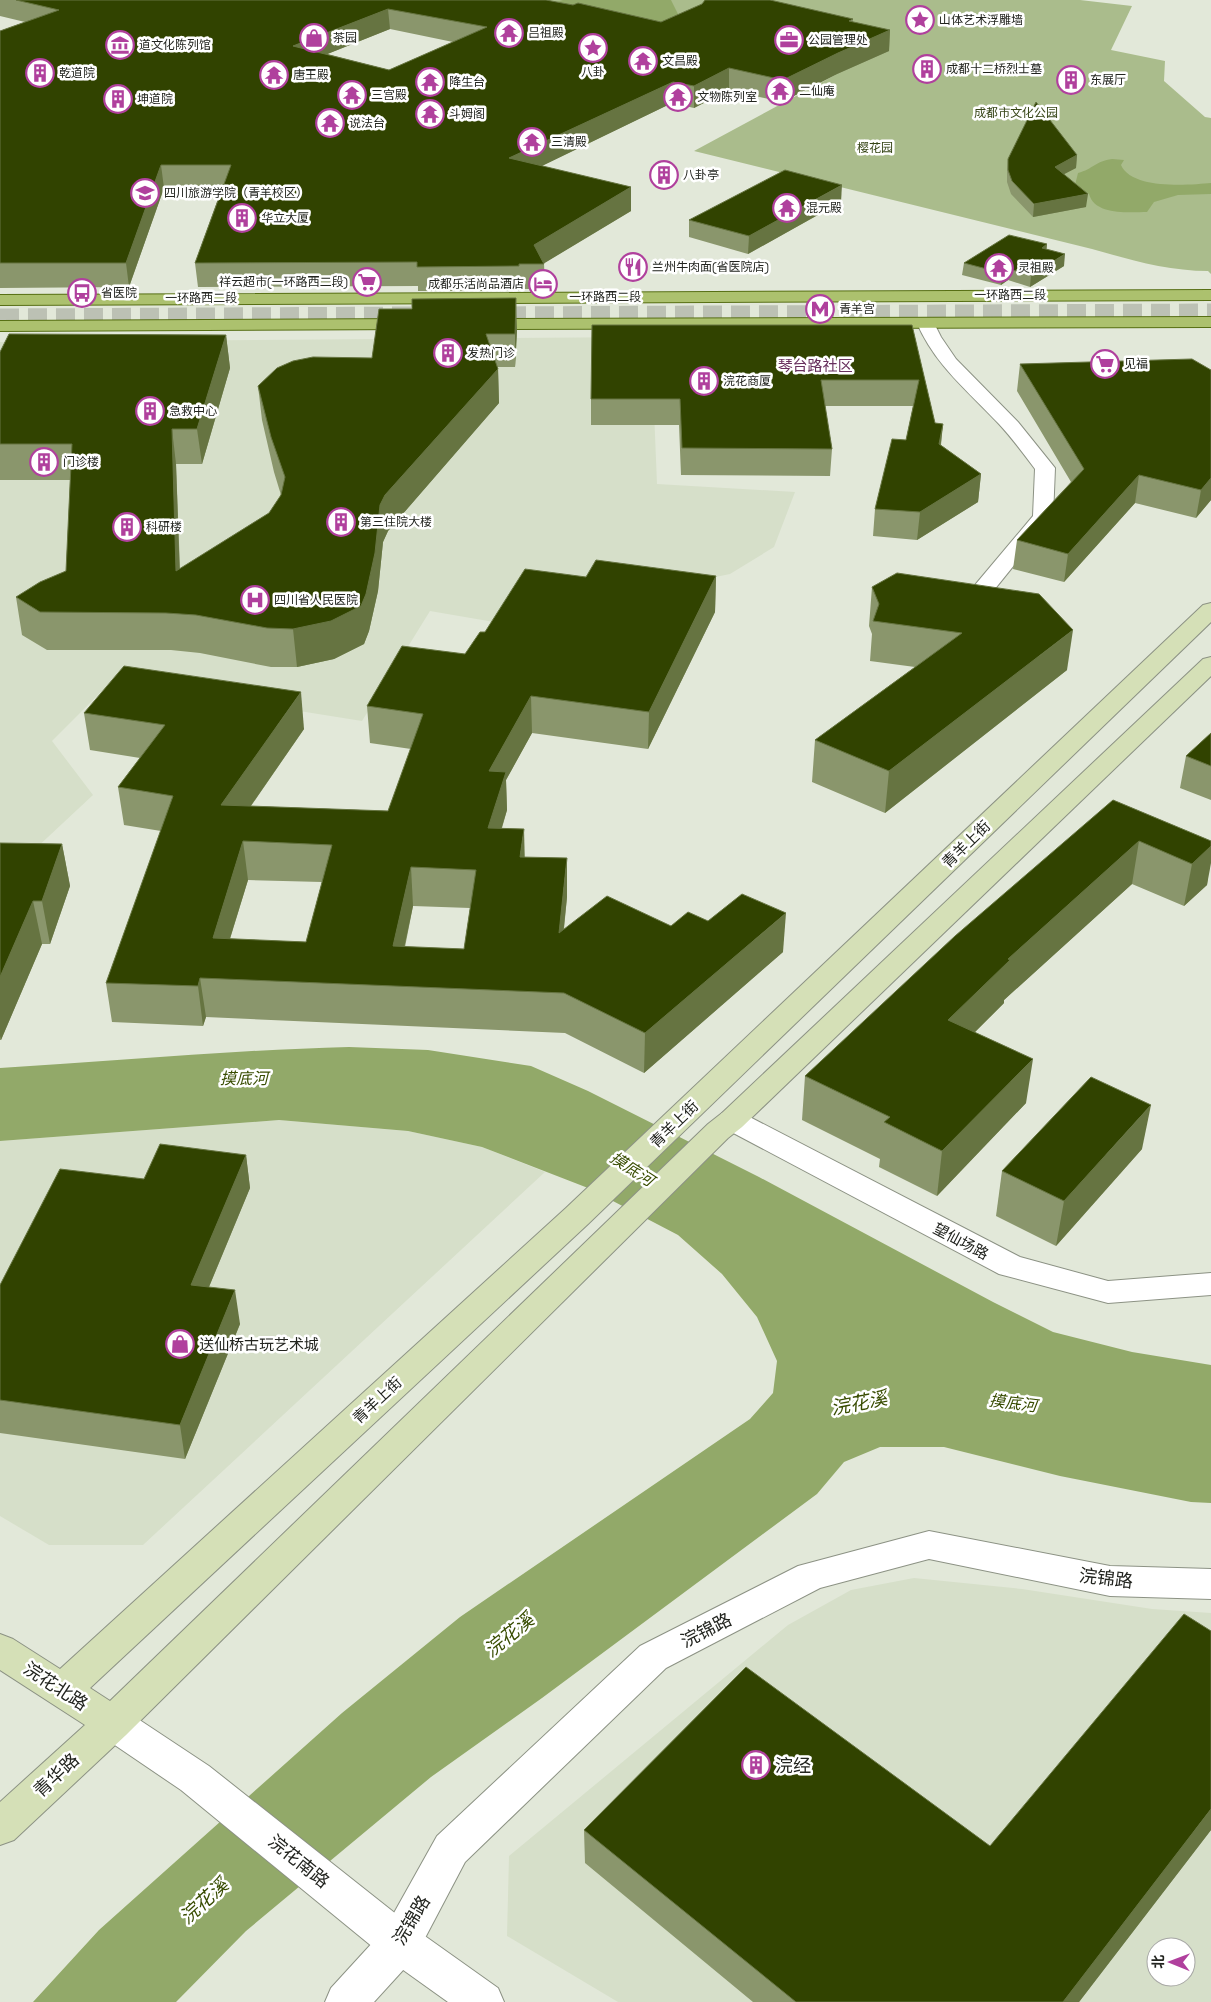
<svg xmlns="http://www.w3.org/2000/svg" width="1211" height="2002" viewBox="0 0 1211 2002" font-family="'Space Grotesk','Noto Sans SC',sans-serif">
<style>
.built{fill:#d6dfc9;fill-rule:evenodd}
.green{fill:#aabc8c}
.water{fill:#92a969}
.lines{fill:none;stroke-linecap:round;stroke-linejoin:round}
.primary-tunnel{stroke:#bcc1b4;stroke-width:19;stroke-dasharray:19 9;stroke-linecap:butt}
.minor-casing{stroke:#8c9284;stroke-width:2}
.tertiary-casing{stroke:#8c9284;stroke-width:2}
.secondary-casing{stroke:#8c9284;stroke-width:2}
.primary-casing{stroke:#576f14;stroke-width:2}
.minor{fill:#fff;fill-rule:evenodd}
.tertiary{fill:#fff;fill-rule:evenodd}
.secondary{fill:#d5e0b7;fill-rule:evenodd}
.primary{fill:#acc16e;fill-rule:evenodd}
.wall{fill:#8a966c;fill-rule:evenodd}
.shaded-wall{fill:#667441}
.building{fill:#314300;stroke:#667441;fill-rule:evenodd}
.labels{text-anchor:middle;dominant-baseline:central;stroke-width:5;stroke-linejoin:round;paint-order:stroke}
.far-poi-label{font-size:12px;fill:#22241f;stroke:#fff;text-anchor:start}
.far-park-label{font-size:12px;fill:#354415;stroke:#fff}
.far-street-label{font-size:12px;fill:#22241f;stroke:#fff}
.far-quarter-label{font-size:15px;fill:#67305d;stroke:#fff}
.street-label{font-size:15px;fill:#22241f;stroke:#fff}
.poi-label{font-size:15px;fill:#22241f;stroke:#fff;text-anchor:start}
.water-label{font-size:16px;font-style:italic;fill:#384c01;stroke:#fff}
.near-street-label{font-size:18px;fill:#22241f;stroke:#fff}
.near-poi-label{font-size:18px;fill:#22241f;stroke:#fff;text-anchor:start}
.near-water-label{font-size:19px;font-style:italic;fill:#384c01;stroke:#fff}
</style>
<rect width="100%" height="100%" fill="#e2e8d9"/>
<g class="built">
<polygon points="651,337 657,484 795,492 774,547 730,574 494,622 430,611 362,721 112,681 52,741 93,795 33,851 0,851 0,342"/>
<polygon points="279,1120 408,1131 482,1147 545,1172 143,1545 49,1545 0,1516 0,1141"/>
<path d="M914,1578L1022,1589L1152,1609L1211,1613V2002H618L507,1936L509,1856L788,1625L851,1590ZM1156,1947H1186V1977H1156Z"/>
</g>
<path class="green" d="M479,0H1080L1132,6L1111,50L1165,61L1164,81L1205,117L1211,118V274L1208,271C1168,271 1131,260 1092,249L694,151L835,75Z"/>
<g class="water">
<polygon points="563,0 671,0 683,24 667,25 556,2"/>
<path d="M1112,159L1124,160L1121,165C1132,190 1189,185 1211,183V194L1178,195L1154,202L1147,212C1130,212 1095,216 1089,194L1075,185L1078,173C1093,169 1096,161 1112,159Z"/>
<path d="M349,1047L428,1050L531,1066L588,1091L759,1177L993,1302L1053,1332L1132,1352L1211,1365V1503L1191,1502L1060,1476L944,1447H880L844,1462L817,1494L542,1698L431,1777L246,1931L176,2002H33L99,1930L342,1713L460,1617L750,1419L773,1393L777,1361L757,1317L722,1274L678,1235L588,1188L482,1147L408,1131L279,1120L0,1141V1068C116,1061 232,1050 349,1047Z"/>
</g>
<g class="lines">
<g class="primary-tunnel">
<polyline points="479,316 1211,313"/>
<polyline points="0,318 416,316"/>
</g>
<defs>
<g id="minor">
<path d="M926,318L932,319L941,337L956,359L1018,422L1055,468L1053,517L994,590L986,591L978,590L975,585L1033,516L1035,469C1023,453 1012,438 999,424C968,391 935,365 917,323L920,319Z"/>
<polygon points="929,1531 1110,1566 1211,1569 1211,1599 1110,1596 929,1559 820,1588 666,1668 465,1862 415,1957 374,2002 325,2002 331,1988 385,1929 437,1836 640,1646 798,1566"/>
</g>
<g id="tertiary">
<polygon points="732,1110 742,1113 1020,1257 1108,1281 1211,1273 1211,1295 1108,1303 999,1274 722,1127 717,1120 722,1113"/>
<polygon points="113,1707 126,1711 209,1766 415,1929 498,1988 504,2002 448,2002 385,1957 181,1790 100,1735 94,1723 100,1711"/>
</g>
<polygon id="secondary" points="1211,603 1211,622 588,1224 90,1688 110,1701 708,1124 722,1113 1203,659 1211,657 1211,676 742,1127 728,1138 126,1735 14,1840 0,1845 0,1802 85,1725 0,1670 0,1634 13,1639 60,1669 566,1208 1203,605"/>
<g id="primary">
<polygon points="1211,290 1211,300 0,305 0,295"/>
<polygon points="1211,317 1211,327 479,329 473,328 470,324 473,320 479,319"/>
<polygon points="413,319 419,320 422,324 419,328 413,329 0,331 0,321"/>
</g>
</defs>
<use href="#minor" class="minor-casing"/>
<use href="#tertiary" class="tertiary-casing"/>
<use href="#secondary" class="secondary-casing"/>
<use href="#primary" class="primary-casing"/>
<use href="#minor" class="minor"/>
<use href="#tertiary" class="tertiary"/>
<use href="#secondary" class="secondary"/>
<use href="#primary" class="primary"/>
</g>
<g class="wall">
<path d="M0,0H546L661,22L853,19V22L890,30L889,51L837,74L782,102L729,90L694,108L672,103L541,166L631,187V211L544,263L545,289H519V291H418V286L198,287L195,263L222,188H164L129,287L0,288V31L25,22L0,16ZM390,29L453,42L389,70L327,54Z"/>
<polygon points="1077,155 1076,168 1063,174 1086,207 1033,217 1011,194 1007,182 1007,171 1008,159"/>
<polygon points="841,202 748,254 689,237 689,220"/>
<polygon points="1047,244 1046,249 1064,266 1030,287 1008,280 1001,285 962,275 964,263"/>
<polygon points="379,309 517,331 515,367 498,367 499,403 388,531 383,542 378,591 369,631 364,644 334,659 297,667 271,667 200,653 171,650 47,650 22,635 16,597 66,571 70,480 0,480 0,352 226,335 230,368 202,464 176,464 180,569 269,513 281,495 274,472 262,420 258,386 372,358"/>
<polygon points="912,325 935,423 943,424 941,445 981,474 978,502 917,540 873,536 875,509 906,440 913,406 825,406 832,449 830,476 681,475 679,425 591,425 591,399"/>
<polygon points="1020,364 1211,370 1211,500 1196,518 1135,503 1064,582 1013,569 1017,540 1071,482 1017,391"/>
<path d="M716,576L715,612L648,749L532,733L506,780L507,810L502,828L524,857L567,897L564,929L671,926L708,921L783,952L644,1073L565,1033L206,1017L203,1026L112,1022L106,983L161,831L124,825L118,787L140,758L90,750L84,713L304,729L251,806L388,811L411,749L370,743L367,706L465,654L485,632L586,577ZM248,880L322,882L306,942L230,939ZM413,906L470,908L464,949L405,947Z"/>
<polygon points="872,587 1067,670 885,813 812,782 815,740 915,667 870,661 872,634 869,626"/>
<polygon points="1211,733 1211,800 1180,788 1186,756"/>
<polygon points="1113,800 1211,841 1207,885 1184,906 1132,884 1004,1000 1004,1003 975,1032 1026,1103 937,1196 879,1167 880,1159 802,1120 805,1076"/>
<polygon points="0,843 62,844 70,886 50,944 42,944 1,1040 0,1040"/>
<polygon points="1142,1149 1056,1246 996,1216 1002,1171"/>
<polygon points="246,1155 250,1188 209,1287 240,1324 185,1459 0,1433 0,1285 144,1179"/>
<polygon points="584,1830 990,1846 1211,1830 1079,2002 753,2002 585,1863"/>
</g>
<g class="shaded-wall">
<polygon points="388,9 390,29 295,67 293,46"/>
<polygon points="890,30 889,51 837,74 782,102 783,80 838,53"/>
<polygon points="729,68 729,90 694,108 694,86"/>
<polygon points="673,82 672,103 509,182 509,158"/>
<polygon points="1077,155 1076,168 1053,180 1055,167"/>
<polygon points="161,165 164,188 129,287 126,263"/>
<polygon points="842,185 841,202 748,254 749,236"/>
<polygon points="631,187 631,211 543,264 534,245"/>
<polygon points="1088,194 1086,207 1033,217 1034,204"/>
<polygon points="1047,244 1046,256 1042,248"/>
<polygon points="1065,254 1064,266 1030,287 1031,275"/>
<polygon points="1009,269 1008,280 1001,285 1002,273"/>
<polygon points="516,298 517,331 515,367 515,334"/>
<polygon points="226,335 230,368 202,464 197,429"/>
<polygon points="498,369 499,403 388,531 383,542 378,591 369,631 364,644 334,659 297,667 293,629 380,505 385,495"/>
<polygon points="943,424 940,451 939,444"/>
<polygon points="172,429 176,464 181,609 176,571"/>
<polygon points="981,474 978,502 917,540 920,512"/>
<polygon points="1139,475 1135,503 1064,582 1068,554"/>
<polygon points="1211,478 1211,500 1196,518 1201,490"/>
<polygon points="716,576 715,612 648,749 649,712"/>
<polygon points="1073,630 1067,670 885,813 889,771"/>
<polygon points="301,692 304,729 225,843 221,805"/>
<polygon points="531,696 532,733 506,780 507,810 490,866 488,828 489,771"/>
<polygon points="524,829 525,867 520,857"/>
<polygon points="243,841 248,880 218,977 213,938"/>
<polygon points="1139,841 1132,884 1004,1000 1004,1003 943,1064 948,1020 1008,959"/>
<polygon points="62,844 70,886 50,944 42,901"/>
<polygon points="1211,846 1211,863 1207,885 1184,906 1192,864"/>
<polygon points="567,858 567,897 559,973 559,933"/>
<polygon points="411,867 413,906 396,986 393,946"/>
<polygon points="33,901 42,944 1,1040 0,1036 0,977"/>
<polygon points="786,913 783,952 644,1073 645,1033"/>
<polygon points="200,978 206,1017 203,1026 198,986"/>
<polygon points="1033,1059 1026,1103 937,1196 942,1151"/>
<polygon points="1151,1105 1142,1149 1056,1246 1064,1201"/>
<polygon points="246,1155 250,1188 196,1318 191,1285"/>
<polygon points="235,1290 240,1324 185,1459 180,1425"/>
<polygon points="1211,1809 1211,1830 1079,2002 1063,2002"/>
</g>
<g class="building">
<path d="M16,0H546L573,5L578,3L661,22L702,4L705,0H770L853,19L849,21L890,30L838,53L783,80L729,68L694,86L673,82L509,158L631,187L534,245L544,264H519V266L417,267V262L195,263L231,165H161L126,263H0V31L59,10ZM388,9L487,27L389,70L293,46Z"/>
<polygon points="1036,102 1077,155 1055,167 1088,194 1034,204 1012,181 1008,170 1008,159"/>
<polygon points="785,170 842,185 749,236 689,220"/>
<polygon points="1009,235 1047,244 1042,248 1065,254 1031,275 1009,269 1002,273 964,263"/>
<polygon points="516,298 515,334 486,334 498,369 385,495 380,505 375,553 366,594 361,606 331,621 293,629 267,628 196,615 166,613 40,612 16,597 40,582 66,571 72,444 0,444 0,352 9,334 226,335 197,429 172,429 176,571 269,513 281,495 285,477 271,437 258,386 277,368 293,361 313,357 372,358 379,309 412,309 412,299"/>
<polygon points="592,325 912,325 935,423 943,424 939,444 981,474 920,512 875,509 892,439 906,440 919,380 821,380 832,449 682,448 680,399 591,399"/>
<polygon points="1192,359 1211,370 1211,478 1201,490 1139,475 1068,554 1017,540 1084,469 1020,364"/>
<path d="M596,560L716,576L649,712L531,696L489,771L506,772L488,828L524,829L520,857L567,858L559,933L607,896L671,926L688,912L708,921L742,894L786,913L645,1033L564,993L200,978L198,986L106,983L173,796L118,787L165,725L84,713L124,666L301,692L221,805L388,811L423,714L367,706L402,646L465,654L480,632H485L525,569L586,577ZM243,841L332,845L306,942L213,938ZM411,867L476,870L464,949L393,946Z"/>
<polygon points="897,573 1039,594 1073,630 889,771 815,740 962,633 873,621 879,604 872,587"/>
<polygon points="1211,733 1211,766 1186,756"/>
<polygon points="1113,800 1211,841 1211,846 1192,864 1139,841 1008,959 1010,960 948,1020 1033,1059 942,1151 884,1122 890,1117 805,1076 955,936"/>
<polygon points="0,843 62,844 42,901 33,901 0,977"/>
<polygon points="1091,1077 1151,1105 1064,1201 1002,1171"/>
<polygon points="160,1144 246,1155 191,1285 235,1290 180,1425 0,1400 0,1285 60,1169 144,1179"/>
<polygon points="1184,1614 1211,1631 1211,1809 1063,2002 796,2002 584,1830 746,1667 990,1846"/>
</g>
<defs>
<symbol id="sight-ring" viewBox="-11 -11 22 22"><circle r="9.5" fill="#fff" stroke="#b0409d" stroke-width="1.5"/><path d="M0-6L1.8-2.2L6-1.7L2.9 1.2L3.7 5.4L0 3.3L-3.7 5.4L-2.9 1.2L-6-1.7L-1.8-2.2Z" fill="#b0409d"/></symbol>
<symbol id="temple-ring" viewBox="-11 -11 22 22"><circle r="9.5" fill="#fff" stroke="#b0409d" stroke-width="1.5"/><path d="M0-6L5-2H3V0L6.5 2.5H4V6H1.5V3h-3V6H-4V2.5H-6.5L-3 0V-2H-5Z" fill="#b0409d"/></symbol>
<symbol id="shop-ring" viewBox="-11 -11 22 22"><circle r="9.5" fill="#fff" stroke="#b0409d" stroke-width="1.5"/><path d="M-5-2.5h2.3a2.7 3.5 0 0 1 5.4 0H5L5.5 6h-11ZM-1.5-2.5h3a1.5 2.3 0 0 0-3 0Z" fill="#b0409d"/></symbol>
<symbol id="office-ring" viewBox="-11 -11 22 22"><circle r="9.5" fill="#fff" stroke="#b0409d" stroke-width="1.5"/><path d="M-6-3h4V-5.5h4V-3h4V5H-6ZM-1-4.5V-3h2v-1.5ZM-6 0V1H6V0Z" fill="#b0409d"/></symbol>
<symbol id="museum-ring" viewBox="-11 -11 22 22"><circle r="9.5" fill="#fff" stroke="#b0409d" stroke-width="1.5"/><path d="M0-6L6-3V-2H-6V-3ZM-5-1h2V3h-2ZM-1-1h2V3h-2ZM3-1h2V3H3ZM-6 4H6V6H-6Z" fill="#b0409d"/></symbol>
<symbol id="building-ring" viewBox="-11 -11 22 22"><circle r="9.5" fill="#fff" stroke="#b0409d" stroke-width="1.5"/><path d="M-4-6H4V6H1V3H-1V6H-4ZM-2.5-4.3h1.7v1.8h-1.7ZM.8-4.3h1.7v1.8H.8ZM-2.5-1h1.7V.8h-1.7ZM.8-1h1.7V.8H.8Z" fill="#b0409d"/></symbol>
<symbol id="university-ring" viewBox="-11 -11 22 22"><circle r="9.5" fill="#fff" stroke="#b0409d" stroke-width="1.5"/><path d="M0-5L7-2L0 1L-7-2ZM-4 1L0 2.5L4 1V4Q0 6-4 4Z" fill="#b0409d"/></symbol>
<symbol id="restaurant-ring" viewBox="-11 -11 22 22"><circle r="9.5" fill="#fff" stroke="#b0409d" stroke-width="1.5"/><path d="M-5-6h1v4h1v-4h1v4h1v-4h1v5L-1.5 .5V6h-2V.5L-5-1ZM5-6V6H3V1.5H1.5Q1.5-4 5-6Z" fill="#b0409d"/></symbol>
<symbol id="supermarket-ring" viewBox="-11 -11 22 22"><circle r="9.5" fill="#fff" stroke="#b0409d" stroke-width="1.5"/><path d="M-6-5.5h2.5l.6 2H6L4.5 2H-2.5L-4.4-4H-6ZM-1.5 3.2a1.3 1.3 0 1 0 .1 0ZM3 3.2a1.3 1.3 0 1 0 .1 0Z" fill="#b0409d"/></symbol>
<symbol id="hotel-ring" viewBox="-11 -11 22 22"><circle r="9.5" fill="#fff" stroke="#b0409d" stroke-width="1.5"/><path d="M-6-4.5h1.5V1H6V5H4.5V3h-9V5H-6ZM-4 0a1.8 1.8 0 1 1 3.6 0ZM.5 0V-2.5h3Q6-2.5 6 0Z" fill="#b0409d"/></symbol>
<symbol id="bus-ring" viewBox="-11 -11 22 22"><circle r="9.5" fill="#fff" stroke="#b0409d" stroke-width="1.5"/><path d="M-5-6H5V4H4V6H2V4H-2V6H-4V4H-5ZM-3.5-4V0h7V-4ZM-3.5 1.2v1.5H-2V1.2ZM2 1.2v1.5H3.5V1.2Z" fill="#b0409d"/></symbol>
<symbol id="metro-ring" viewBox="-11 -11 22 22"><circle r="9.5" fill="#fff" stroke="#b0409d" stroke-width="1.5"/><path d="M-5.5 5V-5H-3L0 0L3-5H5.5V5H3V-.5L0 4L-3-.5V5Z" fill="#b0409d"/></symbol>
<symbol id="hospital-ring" viewBox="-11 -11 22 22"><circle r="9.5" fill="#fff" stroke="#b0409d" stroke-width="1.5"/><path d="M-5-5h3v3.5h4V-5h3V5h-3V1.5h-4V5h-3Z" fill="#b0409d"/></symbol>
</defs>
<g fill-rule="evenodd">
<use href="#sight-ring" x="904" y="4" width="32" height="32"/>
<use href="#temple-ring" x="493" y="17" width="32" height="32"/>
<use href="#shop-ring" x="298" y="22" width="32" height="32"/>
<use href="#office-ring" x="773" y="24" width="32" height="32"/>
<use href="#museum-ring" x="104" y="29" width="32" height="32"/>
<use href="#sight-ring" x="577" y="32" width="32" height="32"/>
<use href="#temple-ring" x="627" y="45" width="32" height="32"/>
<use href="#building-ring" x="911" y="53" width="32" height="32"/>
<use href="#building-ring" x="24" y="57" width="32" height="32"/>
<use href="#temple-ring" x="258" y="59" width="32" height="32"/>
<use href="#building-ring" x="1055" y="64" width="32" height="32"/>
<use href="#temple-ring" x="414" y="66" width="32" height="32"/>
<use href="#temple-ring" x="764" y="75" width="32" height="32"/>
<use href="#temple-ring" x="336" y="79" width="32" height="32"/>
<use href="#temple-ring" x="662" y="81" width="32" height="32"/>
<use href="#building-ring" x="102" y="83" width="32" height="32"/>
<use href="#temple-ring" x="414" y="98" width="32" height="32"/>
<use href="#temple-ring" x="314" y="107" width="32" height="32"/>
<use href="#temple-ring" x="516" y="126" width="32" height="32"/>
<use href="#building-ring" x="648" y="159" width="32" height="32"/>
<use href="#university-ring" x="129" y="177" width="32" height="32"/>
<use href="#temple-ring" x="771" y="192" width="32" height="32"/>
<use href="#building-ring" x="226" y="202" width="32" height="32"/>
<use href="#restaurant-ring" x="617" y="251" width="32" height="32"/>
<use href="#temple-ring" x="983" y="252" width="32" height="32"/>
<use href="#supermarket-ring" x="351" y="266" width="32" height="32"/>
<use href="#hotel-ring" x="527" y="268" width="32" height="32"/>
<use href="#bus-ring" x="66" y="277" width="32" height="32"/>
<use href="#metro-ring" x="804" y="293" width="32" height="32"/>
<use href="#building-ring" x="432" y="337" width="32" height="32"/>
<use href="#supermarket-ring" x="1089" y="348" width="32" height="32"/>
<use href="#building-ring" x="688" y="365" width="32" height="32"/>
<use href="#building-ring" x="134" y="395" width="32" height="32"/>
<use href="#building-ring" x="28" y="446" width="32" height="32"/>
<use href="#building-ring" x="325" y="506" width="32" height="32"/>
<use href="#building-ring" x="111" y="511" width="32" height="32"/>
<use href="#hospital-ring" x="239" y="584" width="32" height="32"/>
<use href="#shop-ring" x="164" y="1328" width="32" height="32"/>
<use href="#building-ring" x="740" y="1749" width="32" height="32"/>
</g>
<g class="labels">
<g class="far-poi-label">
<text x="939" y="20">山体艺术浮雕墙</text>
<text x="528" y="33">吕祖殿</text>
<text x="333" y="38">茶园</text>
<text x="808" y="40">公园管理处</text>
<text x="139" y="45">道文化陈列馆</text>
<text x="662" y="61">文昌殿</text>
<text x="946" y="69">成都十二桥烈士墓</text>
<text x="593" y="72" text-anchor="middle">八卦</text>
<text x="59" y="73">乾道院</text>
<text x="293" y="75">唐王殿</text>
<text x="1090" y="80">东展厅</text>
<text x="449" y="82">降生台</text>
<text x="799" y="91">二仙庵</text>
<text x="371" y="95">三宫殿</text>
<text x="697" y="97">文物陈列室</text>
<text x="137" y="99">坤道院</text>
<text x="449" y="114">斗姆阁</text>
<text x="349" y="123">说法台</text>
<text x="551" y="142">三清殿</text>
<text x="683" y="175">八卦亭</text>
<text x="164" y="193">四川旅游学院（青羊校区）</text>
<text x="806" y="208">混元殿</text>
<text x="261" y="218">华立大厦</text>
<text x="652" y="267">兰州牛肉面(省医院店)</text>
<text x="1018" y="268">灵祖殿</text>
<text x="348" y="282" text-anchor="end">祥云超市(一环路西二段)</text>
<text x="524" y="284" text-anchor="end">成都乐活尚品酒店</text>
<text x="101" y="293">省医院</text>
<text x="839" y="309">青羊宫</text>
<text x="467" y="353">发热门诊</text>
<text x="1124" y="364">见福</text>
<text x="723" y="381">浣花商厦</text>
<text x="169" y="411">急救中心</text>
<text x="63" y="462">门诊楼</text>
<text x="360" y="522">第三住院大楼</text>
<text x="146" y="527">科研楼</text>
<text x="274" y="600">四川省人民医院</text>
</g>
<g class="far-park-label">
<text x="1016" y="113">成都市文化公园</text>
<text x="875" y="148">樱花园</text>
</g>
<g class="far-street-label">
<text x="1010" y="295">一环路西二段</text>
<text x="605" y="297">一环路西二段</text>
<text x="201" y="298">一环路西二段</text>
</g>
<g class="far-quarter-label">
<text x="815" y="365">琴台路社区</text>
</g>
<g class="street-label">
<text transform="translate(966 844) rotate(-44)">青羊上街</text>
<text transform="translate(674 1124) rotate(-44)">青羊上街</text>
<text transform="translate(961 1241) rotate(28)">望仙场路</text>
<text transform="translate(377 1400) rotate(-43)">青羊上街</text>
</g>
<g class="poi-label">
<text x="199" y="1344">送仙桥古玩艺术城</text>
</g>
<g class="water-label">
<text x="244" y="1078">摸底河</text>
<text transform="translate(632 1169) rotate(33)">摸底河</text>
<text transform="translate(1013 1403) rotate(7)">摸底河</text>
</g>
<g class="near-street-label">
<text transform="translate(1106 1578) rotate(7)">浣锦路</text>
<text transform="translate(706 1630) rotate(-27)">浣锦路</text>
<text transform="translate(56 1686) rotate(33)">浣花北路</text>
<text transform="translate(56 1775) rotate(-43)">青华路</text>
<text transform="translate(299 1861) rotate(39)">浣花南路</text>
<text transform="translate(411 1920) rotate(-59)">浣锦路</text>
</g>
<g class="near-poi-label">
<text x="775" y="1765">浣经</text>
</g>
<g class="near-water-label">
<text transform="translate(859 1403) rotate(-11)">浣花溪</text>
<text transform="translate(509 1635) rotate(-39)">浣花溪</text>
<text transform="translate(204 1901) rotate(-42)">浣花溪</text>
</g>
</g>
<g transform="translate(1171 1962) rotate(271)"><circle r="24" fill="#ffffff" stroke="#a7a7a5"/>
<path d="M0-4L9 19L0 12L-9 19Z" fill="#b0409d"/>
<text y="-8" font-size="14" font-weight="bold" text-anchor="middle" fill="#22241f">北</text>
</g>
</svg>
